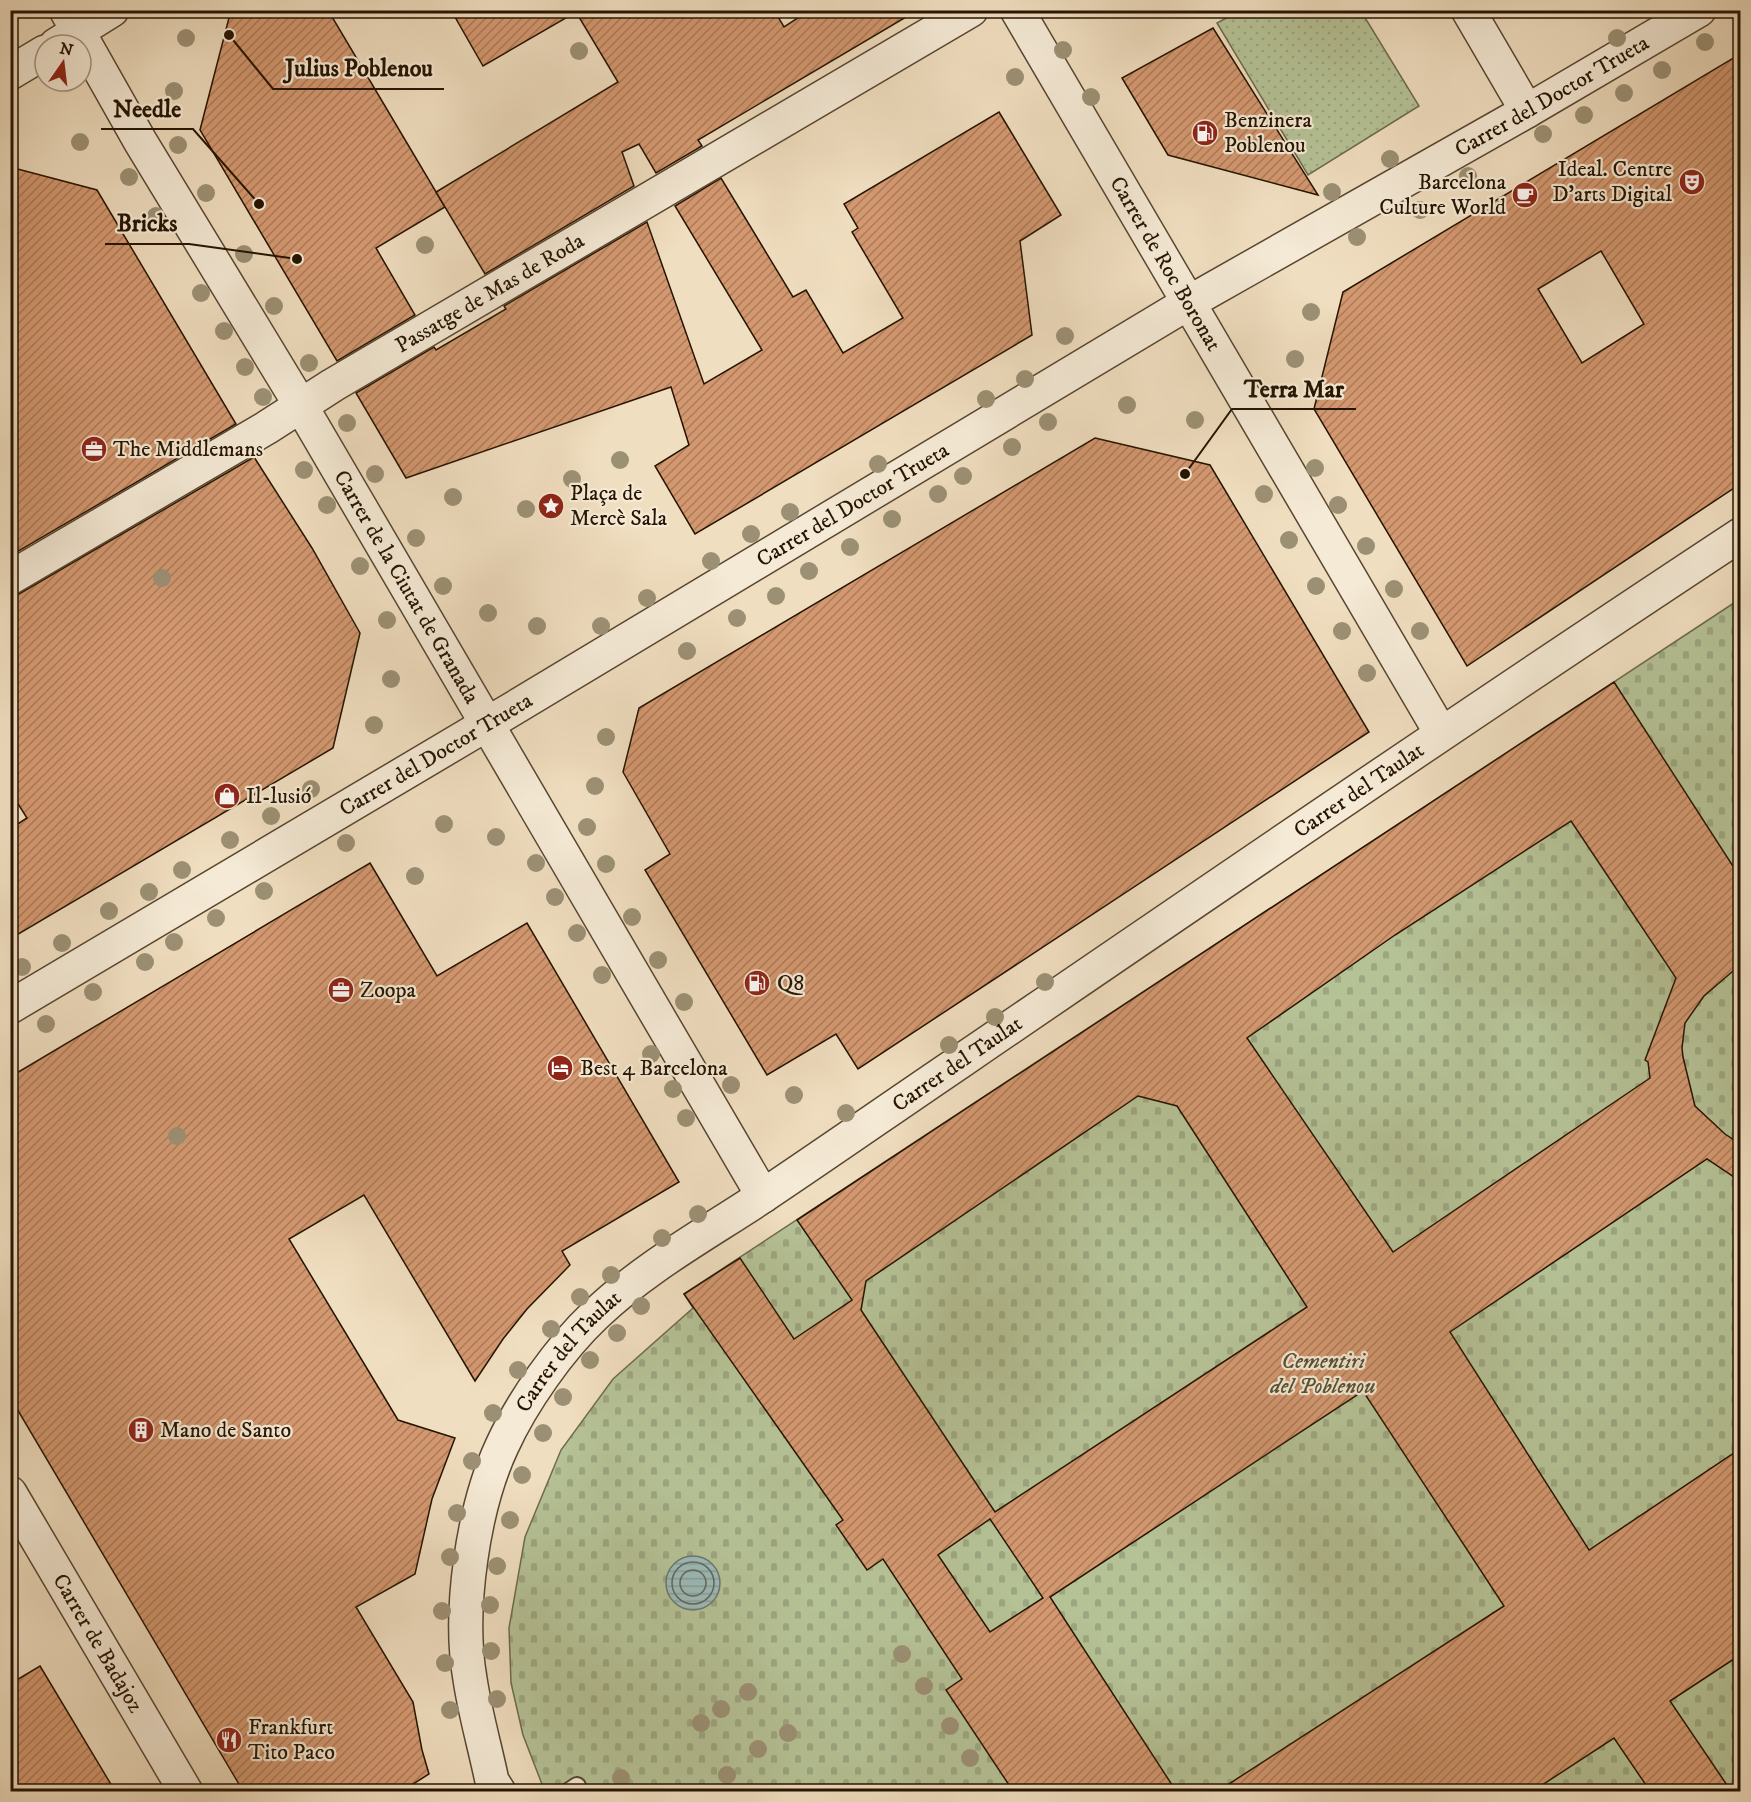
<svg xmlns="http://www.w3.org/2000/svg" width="1751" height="1802" viewBox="0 0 1751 1802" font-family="'IM FELL DW Pica',serif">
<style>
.grass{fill:url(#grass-dots);stroke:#6d6b4c;stroke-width:1.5}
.cemetery{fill:url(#cemetery-stones);stroke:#6d6b4c;stroke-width:1.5}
.water{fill:url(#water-rules);stroke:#6c786f;stroke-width:1.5}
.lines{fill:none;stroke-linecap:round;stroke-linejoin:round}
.shore{stroke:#60685d;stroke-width:1.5}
.building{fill:url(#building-hatch);stroke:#251401;stroke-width:1.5;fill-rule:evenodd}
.service-casing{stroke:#584631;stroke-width:20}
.minor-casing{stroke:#584631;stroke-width:36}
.tertiary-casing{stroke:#584631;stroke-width:36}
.service{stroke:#f5ead6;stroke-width:16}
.minor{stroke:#f5ead6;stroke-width:33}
.tertiary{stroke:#f5ead6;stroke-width:33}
.tree{fill:#9c9074}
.labels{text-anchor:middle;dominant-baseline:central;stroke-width:4.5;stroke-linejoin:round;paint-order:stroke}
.street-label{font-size:22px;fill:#251401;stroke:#f5ead6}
.poi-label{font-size:22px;fill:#251401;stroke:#f5ead6;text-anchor:start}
.park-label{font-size:22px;font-style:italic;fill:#575135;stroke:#f5ead6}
.leader{fill:none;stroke:#251401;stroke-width:2}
.callout-dot{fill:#251401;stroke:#f5ead6;stroke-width:2}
.callout-label{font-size:24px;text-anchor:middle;font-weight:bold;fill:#251401;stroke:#f5ead6;stroke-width:4.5;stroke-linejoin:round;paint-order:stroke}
</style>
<defs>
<pattern id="grass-dots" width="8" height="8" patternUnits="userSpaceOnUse" patternTransform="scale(1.5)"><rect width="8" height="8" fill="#b5c296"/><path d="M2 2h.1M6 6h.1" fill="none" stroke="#9ca680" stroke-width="1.8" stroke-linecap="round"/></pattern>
<pattern id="cemetery-stones" width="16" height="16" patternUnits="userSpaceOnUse" patternTransform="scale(1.5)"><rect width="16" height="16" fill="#b5c296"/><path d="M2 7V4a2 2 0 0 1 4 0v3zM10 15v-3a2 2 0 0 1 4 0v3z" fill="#9ca680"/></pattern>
<pattern id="water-rules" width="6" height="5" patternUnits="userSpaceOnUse" patternTransform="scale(1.5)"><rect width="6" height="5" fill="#9cbbb9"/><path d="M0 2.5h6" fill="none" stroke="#86a09d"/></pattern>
<pattern id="building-hatch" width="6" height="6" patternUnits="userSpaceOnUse" patternTransform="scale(1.5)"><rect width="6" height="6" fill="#d49870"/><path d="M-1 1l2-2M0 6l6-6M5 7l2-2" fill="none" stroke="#ac7b5a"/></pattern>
</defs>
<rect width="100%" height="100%" fill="#f0dec0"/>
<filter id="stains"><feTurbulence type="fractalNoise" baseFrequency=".00333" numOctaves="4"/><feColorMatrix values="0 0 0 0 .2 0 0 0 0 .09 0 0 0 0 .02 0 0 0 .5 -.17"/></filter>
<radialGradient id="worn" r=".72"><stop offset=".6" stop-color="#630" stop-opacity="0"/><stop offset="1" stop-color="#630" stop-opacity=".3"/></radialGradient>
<polygon class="grass" points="1239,11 1361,11 1419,106 1308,175 1217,23"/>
<polygon class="cemetery" points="1740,599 1740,1791 545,1792 523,1735 511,1683 509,1628 525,1537 561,1450 613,1379 693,1308 684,1294"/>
<circle class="water" cx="693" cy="1583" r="27"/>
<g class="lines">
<g class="shore">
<circle cx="693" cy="1583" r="21"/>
<circle cx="693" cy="1583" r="13"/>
</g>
</g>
<g class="building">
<polygon points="231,10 328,10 445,207 376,248 415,315 337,361 200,130"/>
<polygon points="451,10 774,10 784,27 810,10 918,10 698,140 702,146 656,173 639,144 622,152 634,186 485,274 436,192 618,82 576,12 483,66"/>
<polygon points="1213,28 1318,195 1168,155 1122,78"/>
<path d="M1740,54V484L1467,666L1314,409L1343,292ZM1601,251L1644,324L1582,363L1538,289Z"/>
<polygon points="999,112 1061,215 1020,241 1032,335 695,534 655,466 689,445 671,387 406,478 356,393 434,347 436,350 506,309 504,306 647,222 704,384 762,350 675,206 721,178 793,297 806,290 843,353 903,318 852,232 858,228 844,204"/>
<polygon points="10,167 97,190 236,424 10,556"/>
<polygon points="1095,438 1210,465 1369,732 858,1069 836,1034 767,1075 645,870 670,854 623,772 639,708"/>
<polygon points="254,457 312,548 360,633 333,748 10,939 10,829 27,818 10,791 10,597 19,594"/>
<path d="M1614,682L1740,877V965L1704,996L1685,1023L1682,1048L1683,1057L1695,1106L1725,1134L1740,1144V1181L1707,1159L1450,1332L1589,1550L1740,1449V1655L1670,1701L1731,1791H1650L1614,1738L1533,1791H1218L1504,1606L1363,1391L1050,1597L1176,1791H1013L946,1690L962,1679L883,1559L867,1570L836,1525L843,1520L684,1294L740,1258L794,1339L852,1300L797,1220ZM1571,821L1676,978L1645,1060L1648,1062L1650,1078L1393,1252L1247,1038L1395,935ZM1138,1096L1177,1106L1307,1307L995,1512L861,1310L866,1281ZM990,1519L1043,1598L990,1632L938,1555Z"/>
<polygon points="370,863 437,976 527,923 679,1182 562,1251 570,1265 527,1309 503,1339 475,1381 364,1195 289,1239 398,1420 455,1438 432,1499 415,1574 356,1607 413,1702 422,1750 429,1774 402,1791 243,1791 10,1397 10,1077"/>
<polygon points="40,1666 115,1791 10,1791 10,1684"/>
</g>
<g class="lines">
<defs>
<polyline id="service" points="568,1792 577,1786"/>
<g id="minor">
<path id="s1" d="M66,10L140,141L301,406L763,1196"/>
<path id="s2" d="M1017,10L1441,733"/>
<polyline points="1468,10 1527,111"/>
<polyline points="56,45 112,10"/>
<polyline points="10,73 45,52"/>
<path id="s3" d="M10,578L266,428L333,385L971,10"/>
<path id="s4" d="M10,1007L504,714L1188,303L1527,111L1699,10"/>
</g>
<g id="tertiary">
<path id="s5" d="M10,1493L186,1792"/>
<path id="s6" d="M499,1792L492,1781C485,1747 475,1713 470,1679C458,1611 473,1508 502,1446C522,1402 560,1348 595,1315C643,1269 702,1236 757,1200C826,1154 893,1107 961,1061C1220,884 1479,707 1740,535"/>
</g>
</defs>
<use href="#service" class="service-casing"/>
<use href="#minor" class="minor-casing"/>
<use href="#tertiary" class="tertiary-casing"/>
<use href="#service" class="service"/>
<use href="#minor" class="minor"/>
<use href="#tertiary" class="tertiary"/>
</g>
<g class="tree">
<circle cx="186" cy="38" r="9"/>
<circle cx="1617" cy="38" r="9"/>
<circle cx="1705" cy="42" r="9"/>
<circle cx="1063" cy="50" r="9"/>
<circle cx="579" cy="51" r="9"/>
<circle cx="1662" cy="70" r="9"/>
<circle cx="1015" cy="77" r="9"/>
<circle cx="174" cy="91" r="9"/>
<circle cx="1624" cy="93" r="9"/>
<circle cx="1091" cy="97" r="9"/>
<circle cx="1584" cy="115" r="9"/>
<circle cx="1543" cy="134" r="9"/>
<circle cx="80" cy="142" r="9"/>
<circle cx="178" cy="145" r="9"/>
<circle cx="1390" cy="159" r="9"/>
<circle cx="1468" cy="176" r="9"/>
<circle cx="129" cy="177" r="9"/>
<circle cx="1332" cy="192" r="9"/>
<circle cx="206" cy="193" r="9"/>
<circle cx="1420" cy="210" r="9"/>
<circle cx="156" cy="216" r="9"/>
<circle cx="1357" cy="237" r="9"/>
<circle cx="425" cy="245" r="9"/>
<circle cx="244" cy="254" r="9"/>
<circle cx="201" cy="293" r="9"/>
<circle cx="274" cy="306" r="9"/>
<circle cx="1311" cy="312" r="9"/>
<circle cx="224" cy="331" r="9"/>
<circle cx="1065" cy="336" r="9"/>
<circle cx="1295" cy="359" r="9"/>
<circle cx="309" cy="363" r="9"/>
<circle cx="245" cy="367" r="9"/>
<circle cx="1025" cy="379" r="9"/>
<circle cx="263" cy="397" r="9"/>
<circle cx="986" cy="399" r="9"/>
<circle cx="1127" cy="405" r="9"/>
<circle cx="1195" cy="420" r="9"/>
<circle cx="1048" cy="422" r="9"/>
<circle cx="347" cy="423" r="9"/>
<circle cx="1012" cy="447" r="9"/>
<circle cx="620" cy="460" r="9"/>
<circle cx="878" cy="464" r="9"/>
<circle cx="1315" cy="468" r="9"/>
<circle cx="304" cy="470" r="9"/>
<circle cx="375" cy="474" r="9"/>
<circle cx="963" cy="476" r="9"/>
<circle cx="572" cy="479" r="9"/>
<circle cx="938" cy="494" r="9"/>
<circle cx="1264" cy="494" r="9"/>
<circle cx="453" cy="497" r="9"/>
<circle cx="327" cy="505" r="9"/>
<circle cx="1338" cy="505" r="9"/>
<circle cx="526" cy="509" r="9"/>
<circle cx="790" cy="512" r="9"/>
<circle cx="892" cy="519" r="9"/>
<circle cx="751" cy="534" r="9"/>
<circle cx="416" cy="538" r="9"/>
<circle cx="1289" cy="540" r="9"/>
<circle cx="1366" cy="546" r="9"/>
<circle cx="850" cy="547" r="9"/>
<circle cx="711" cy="561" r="9"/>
<circle cx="360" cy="566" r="9"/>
<circle cx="809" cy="571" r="9"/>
<circle cx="162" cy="578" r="9"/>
<circle cx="443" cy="586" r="9"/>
<circle cx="1316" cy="586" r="9"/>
<circle cx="1394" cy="589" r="9"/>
<circle cx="776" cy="596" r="9"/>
<circle cx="647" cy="598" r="9"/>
<circle cx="488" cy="613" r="9"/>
<circle cx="737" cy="618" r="9"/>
<circle cx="387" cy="620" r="9"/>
<circle cx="537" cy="626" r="9"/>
<circle cx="601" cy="626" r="9"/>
<circle cx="1342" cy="631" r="9"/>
<circle cx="1420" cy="631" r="9"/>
<circle cx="687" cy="651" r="9"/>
<circle cx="1367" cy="673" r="9"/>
<circle cx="391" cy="679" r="9"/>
<circle cx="374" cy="725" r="9"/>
<circle cx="606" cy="737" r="9"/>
<circle cx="595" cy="786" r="9"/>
<circle cx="311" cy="789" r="9"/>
<circle cx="271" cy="816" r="9"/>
<circle cx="444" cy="824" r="9"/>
<circle cx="587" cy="827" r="9"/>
<circle cx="496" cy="837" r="9"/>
<circle cx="230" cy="840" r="9"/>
<circle cx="346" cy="843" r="9"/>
<circle cx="536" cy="863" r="9"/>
<circle cx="606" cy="864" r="9"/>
<circle cx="182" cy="870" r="9"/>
<circle cx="415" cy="876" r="9"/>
<circle cx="264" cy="891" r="9"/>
<circle cx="149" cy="892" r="9"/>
<circle cx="555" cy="897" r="9"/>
<circle cx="109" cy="911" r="9"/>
<circle cx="632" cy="917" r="9"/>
<circle cx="216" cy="918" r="9"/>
<circle cx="577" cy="933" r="9"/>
<circle cx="174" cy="942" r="9"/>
<circle cx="62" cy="943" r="9"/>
<circle cx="658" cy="960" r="9"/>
<circle cx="145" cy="962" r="9"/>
<circle cx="22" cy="967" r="9"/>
<circle cx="602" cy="975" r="9"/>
<circle cx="1045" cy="982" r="9"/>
<circle cx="93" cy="992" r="9"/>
<circle cx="684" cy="1002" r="9"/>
<circle cx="995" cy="1017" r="9"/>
<circle cx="46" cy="1024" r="9"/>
<circle cx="949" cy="1045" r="9"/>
<circle cx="651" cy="1054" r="9"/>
<circle cx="731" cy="1085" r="9"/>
<circle cx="673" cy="1089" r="9"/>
<circle cx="794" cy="1095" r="9"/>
<circle cx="846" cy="1113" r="9"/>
<circle cx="686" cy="1118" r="9"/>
<circle cx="177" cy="1136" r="9"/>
<circle cx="698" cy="1214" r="9"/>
<circle cx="662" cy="1238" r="9"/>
<circle cx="611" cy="1275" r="9"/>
<circle cx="580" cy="1297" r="9"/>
<circle cx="641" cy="1306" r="9"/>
<circle cx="551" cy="1329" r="9"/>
<circle cx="617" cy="1333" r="9"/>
<circle cx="590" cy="1360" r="9"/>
<circle cx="518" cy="1370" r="9"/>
<circle cx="563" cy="1397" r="9"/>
<circle cx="493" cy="1413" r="9"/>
<circle cx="543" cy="1433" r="9"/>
<circle cx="472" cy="1461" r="9"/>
<circle cx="522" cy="1475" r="9"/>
<circle cx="457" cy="1513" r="9"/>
<circle cx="510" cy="1520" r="9"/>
<circle cx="450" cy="1557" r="9"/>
<circle cx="497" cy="1566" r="9"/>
<circle cx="490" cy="1605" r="9"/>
<circle cx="442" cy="1611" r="9"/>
<circle cx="491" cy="1651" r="9"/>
<circle cx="902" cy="1654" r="9"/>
<circle cx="445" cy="1663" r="9"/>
<circle cx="924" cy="1686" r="9"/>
<circle cx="748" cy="1692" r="9"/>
<circle cx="497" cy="1699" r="9"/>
<circle cx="721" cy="1709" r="9"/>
<circle cx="450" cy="1710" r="9"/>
<circle cx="701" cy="1723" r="9"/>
<circle cx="950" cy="1726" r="9"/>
<circle cx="788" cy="1733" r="9"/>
<circle cx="758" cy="1749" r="9"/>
<circle cx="970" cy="1758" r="9"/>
<circle cx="727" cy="1775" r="9"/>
<circle cx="621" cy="1778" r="9"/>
</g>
<defs>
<symbol id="fuel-disc" viewBox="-11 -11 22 22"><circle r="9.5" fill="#8f2418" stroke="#f5ead6"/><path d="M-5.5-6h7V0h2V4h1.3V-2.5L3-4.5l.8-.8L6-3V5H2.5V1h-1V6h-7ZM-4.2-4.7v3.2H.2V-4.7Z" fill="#fff"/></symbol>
<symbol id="theatre-disc" viewBox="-11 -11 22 22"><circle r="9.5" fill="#8f2418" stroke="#f5ead6"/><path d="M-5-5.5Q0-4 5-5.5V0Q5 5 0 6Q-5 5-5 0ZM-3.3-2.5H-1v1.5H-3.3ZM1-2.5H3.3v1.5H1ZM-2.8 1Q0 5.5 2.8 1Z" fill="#fff"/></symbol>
<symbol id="cafe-disc" viewBox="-11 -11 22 22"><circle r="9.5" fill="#8f2418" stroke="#f5ead6"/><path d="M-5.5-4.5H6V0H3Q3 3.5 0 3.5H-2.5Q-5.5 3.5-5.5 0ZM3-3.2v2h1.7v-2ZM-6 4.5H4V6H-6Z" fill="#fff"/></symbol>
<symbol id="office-disc" viewBox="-11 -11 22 22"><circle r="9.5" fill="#8f2418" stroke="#f5ead6"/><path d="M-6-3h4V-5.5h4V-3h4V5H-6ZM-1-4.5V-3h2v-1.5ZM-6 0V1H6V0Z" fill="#fff"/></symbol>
<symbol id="sight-disc" viewBox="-11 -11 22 22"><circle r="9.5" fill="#8f2418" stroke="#f5ead6"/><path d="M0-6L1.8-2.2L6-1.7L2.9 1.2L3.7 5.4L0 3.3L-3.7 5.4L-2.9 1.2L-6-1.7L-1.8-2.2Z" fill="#fff"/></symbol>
<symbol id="shop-disc" viewBox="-11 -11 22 22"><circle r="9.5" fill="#8f2418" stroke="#f5ead6"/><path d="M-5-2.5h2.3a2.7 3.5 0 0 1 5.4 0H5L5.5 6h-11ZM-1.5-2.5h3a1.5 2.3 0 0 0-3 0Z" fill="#fff"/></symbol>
<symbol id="hotel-disc" viewBox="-11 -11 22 22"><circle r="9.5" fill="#8f2418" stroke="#f5ead6"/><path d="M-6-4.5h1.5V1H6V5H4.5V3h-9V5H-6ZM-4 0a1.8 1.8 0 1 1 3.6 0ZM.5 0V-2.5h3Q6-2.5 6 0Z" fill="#fff"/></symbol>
<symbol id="building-disc" viewBox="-11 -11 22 22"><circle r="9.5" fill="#8f2418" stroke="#f5ead6"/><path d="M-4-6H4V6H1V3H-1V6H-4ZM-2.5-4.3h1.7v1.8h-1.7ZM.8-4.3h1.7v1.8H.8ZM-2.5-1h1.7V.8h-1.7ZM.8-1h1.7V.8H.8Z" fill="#fff"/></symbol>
<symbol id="restaurant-disc" viewBox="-11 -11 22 22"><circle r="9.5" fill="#8f2418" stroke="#f5ead6"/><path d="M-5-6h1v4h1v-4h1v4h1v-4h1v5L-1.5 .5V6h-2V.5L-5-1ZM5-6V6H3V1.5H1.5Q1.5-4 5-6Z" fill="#fff"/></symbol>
</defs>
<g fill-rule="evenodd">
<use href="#fuel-disc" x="1190" y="118" width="30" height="30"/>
<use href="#theatre-disc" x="1677" y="167" width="30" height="30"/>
<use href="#cafe-disc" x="1510" y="180" width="30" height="30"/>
<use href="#office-disc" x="79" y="434" width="30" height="30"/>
<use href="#sight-disc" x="536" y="491" width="30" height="30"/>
<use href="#shop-disc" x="212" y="781" width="30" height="30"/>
<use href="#fuel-disc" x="742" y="968" width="30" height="30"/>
<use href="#office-disc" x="326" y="975" width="30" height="30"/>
<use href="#hotel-disc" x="545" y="1053" width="30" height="30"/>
<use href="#building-disc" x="126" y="1415" width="30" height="30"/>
<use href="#restaurant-disc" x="214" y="1725" width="30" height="30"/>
</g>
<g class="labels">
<g class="street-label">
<text stroke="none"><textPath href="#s4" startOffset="1791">Carrer del Doctor Trueta</textPath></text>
<text stroke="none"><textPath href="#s2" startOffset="294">Carrer de Roc Boronat</textPath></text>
<text stroke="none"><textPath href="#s3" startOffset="558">Passatge de Mas de Roda</textPath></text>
<text stroke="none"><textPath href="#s4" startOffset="981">Carrer del Doctor Trueta</textPath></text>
<text stroke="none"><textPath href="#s1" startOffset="670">Carrer de la Ciutat de Granada</textPath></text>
<text stroke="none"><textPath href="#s4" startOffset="495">Carrer del Doctor Trueta</textPath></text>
<text stroke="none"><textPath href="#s6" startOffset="1444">Carrer del Taulat</textPath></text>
<text stroke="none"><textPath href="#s6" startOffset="958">Carrer del Taulat</textPath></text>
<text stroke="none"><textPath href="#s6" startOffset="472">Carrer del Taulat</textPath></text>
<text stroke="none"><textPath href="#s5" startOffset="174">Carrer de Badajoz</textPath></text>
</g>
<g class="poi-label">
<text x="1224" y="120">Benzinera<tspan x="1224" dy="25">Poblenou</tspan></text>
<text x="1672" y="169" text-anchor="end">Ideal. Centre<tspan x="1672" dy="25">D'arts Digital</tspan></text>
<text x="1506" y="182" text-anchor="end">Barcelona<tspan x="1506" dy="25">Culture World</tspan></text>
<text x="113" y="449">The Middlemans</text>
<text x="570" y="493">Plaça de<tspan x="570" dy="25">Mercè Sala</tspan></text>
<text x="246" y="796">Il-lusió</text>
<text x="777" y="983">Q8</text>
<text x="360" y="990">Zoopa</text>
<text x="580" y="1068">Best 4 Barcelona</text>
<text x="160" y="1430">Mano de Santo</text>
<text x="248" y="1727">Frankfurt<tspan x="248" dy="25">Tito Paco</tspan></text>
</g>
<g class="park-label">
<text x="1323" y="1361">Cementiri<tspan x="1323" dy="25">del Poblenou</tspan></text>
</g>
</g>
<path class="leader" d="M229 35L273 89H444M259 204L193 129H101M297 259L189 244H105M1185 474L1232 409H1356"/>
<g class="callout-dot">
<circle cx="229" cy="35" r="6"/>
<circle cx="259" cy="204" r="6"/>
<circle cx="297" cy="259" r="6"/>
<circle cx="1185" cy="474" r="6"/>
</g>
<g class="callout-label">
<text x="359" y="76">Julius Poblenou</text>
<text x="147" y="117">Needle</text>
<text x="147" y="231">Bricks</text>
<text x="1294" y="397">Terra Mar</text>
</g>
<rect width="1751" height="1802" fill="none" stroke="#f0dec0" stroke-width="36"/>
<rect x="12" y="12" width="1727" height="1778" fill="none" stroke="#251401" stroke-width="3"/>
<rect x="18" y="18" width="1715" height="1766" fill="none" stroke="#251401" stroke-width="1.5"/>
<g transform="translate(63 63) rotate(14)"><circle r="28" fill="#f5ead6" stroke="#a29481" stroke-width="1.5"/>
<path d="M0-4.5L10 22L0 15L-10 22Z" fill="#8f2418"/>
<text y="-9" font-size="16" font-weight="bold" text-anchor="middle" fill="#251401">N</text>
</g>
<rect width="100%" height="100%" filter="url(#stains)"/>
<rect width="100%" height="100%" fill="url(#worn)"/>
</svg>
